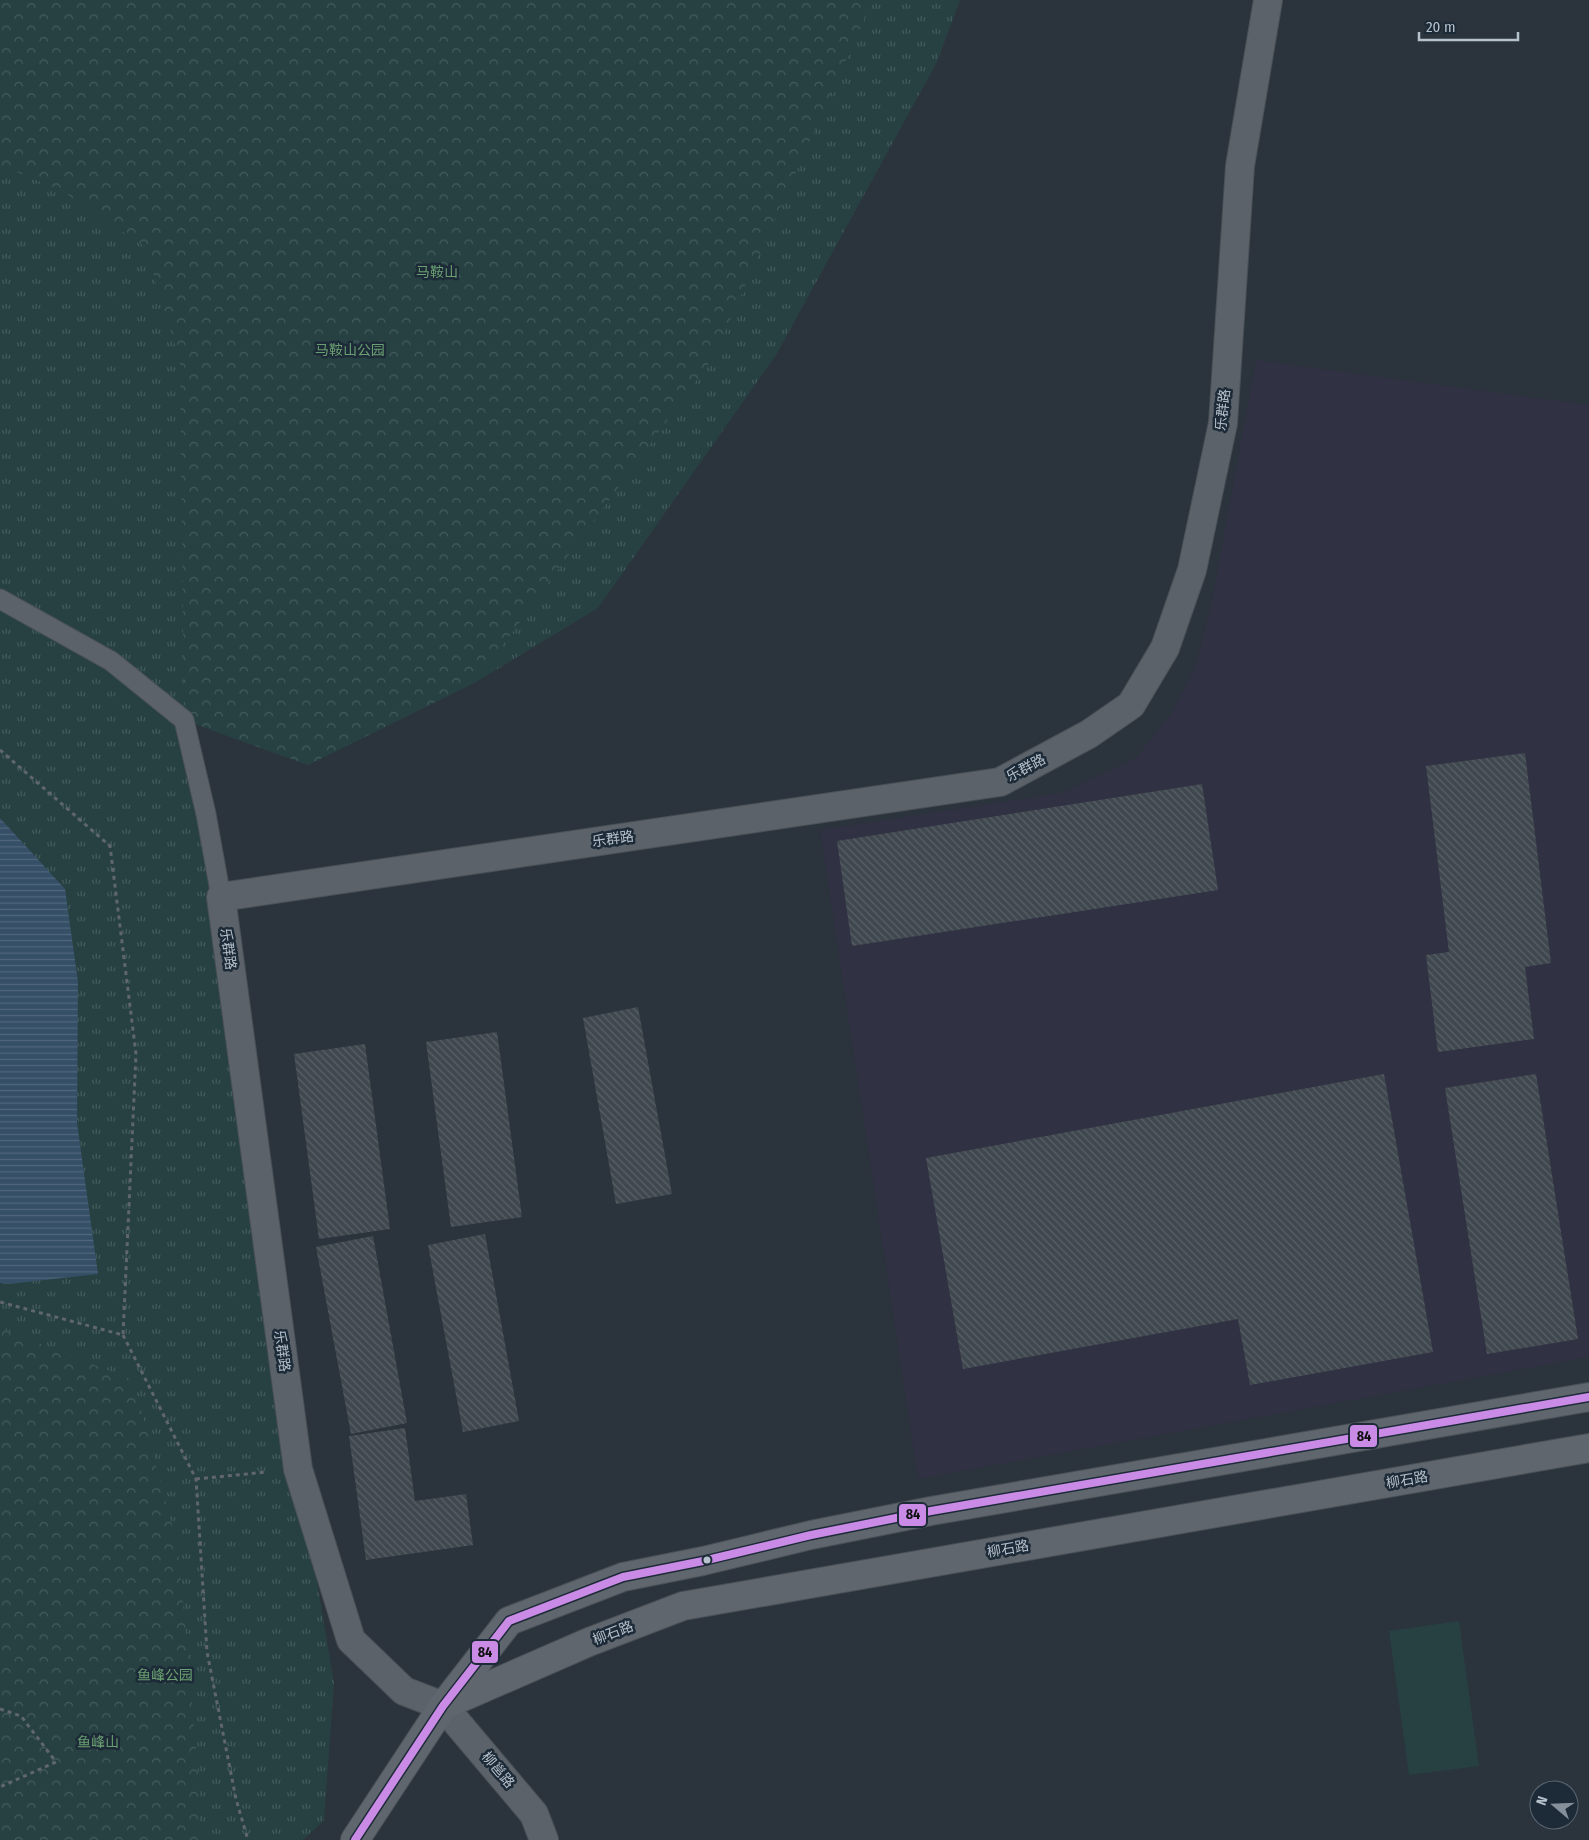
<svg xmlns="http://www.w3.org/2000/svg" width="1589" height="1840" viewBox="0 0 1589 1840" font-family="'Fira Sans Condensed','Noto Sans SC',sans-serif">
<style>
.medical{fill:#303142}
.grass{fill:url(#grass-tufts)}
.forest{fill:url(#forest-crowns)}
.pitch{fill:#274143}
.water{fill:url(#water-rules)}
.building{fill:url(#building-back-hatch)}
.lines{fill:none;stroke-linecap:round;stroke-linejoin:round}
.service-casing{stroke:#495056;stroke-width:21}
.minor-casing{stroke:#495056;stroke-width:30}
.tertiary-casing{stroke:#495056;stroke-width:30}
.secondary-casing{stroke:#495056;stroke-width:30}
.path{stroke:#5f666c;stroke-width:3;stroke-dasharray:4 4;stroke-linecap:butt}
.service{stroke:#5b6269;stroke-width:19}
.minor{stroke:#5b6269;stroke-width:28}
.tertiary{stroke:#5b6269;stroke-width:28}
.secondary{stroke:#60666e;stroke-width:28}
.bus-1-casing{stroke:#1d2b38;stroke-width:11}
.bus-1{stroke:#ca8be6;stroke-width:8}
.bus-dot{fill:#b5c1cc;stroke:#1d2b38;stroke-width:2}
.labels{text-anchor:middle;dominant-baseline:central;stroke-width:5;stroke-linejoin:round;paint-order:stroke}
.park-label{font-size:14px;fill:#6a9f71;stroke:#1d2b38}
.street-label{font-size:14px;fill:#b5c1cc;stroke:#1d2b38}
.line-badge{stroke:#1d2b38;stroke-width:2}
.pale-badge-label{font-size:14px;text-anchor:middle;font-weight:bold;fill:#111}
</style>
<defs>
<pattern id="grass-tufts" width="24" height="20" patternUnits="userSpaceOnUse" patternTransform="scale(1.25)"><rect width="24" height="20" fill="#274143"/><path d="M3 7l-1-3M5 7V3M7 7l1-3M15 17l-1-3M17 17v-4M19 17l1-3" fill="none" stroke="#445b5d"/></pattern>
<pattern id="forest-crowns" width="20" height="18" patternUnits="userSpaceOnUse" patternTransform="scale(1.25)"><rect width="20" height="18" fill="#274143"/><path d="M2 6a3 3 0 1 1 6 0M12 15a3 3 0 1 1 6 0" fill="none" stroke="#445b5d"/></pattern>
<pattern id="water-rules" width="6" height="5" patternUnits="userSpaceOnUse" patternTransform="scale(1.25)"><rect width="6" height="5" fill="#354f67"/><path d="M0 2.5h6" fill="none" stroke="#50677c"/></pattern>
<pattern id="building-back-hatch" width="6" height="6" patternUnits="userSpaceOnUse" patternTransform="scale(1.25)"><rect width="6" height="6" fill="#40484f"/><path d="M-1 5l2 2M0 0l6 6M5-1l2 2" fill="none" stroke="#596167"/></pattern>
</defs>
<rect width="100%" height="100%" fill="#2b343c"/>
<polygon class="medical" points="1256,360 1589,405 1589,1357 918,1479 820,830 1061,793 1135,759 1170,715 1195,668 1212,601"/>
<polygon class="grass" points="0,0 960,0 937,62 776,355 598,608 476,682 308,765 185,720 221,897 298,1469 334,1683 324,1820 303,1840 0,1840"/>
<g class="forest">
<polygon points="0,0 873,0 713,358 476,682 308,765 184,720 180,361 145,247 62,191 0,165"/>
<polygon points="0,1328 133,1380 178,1547 199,1783 200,1840 0,1840"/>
</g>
<polygon class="pitch" points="1459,1621 1479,1766 1409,1775 1389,1631"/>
<polygon class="water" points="0,818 65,889 78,982 77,1123 98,1274 9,1284 0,1283"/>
<g class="building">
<polygon points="1525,753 1551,963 1525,967 1534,1039 1438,1052 1426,955 1449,952 1426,766"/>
<polygon points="1202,784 1218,890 852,946 837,841"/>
<polygon points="638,1007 672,1194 616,1204 583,1018"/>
<polygon points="497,1032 522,1217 451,1227 426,1042"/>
<polygon points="365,1044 390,1229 319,1239 294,1054"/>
<polygon points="1384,1074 1433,1352 1250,1385 1238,1319 963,1369 926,1158"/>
<polygon points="1536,1074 1578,1339 1487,1354 1445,1088"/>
<polygon points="485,1234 519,1421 463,1432 428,1245"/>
<polygon points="373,1236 407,1423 351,1434 316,1247"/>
<polygon points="405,1428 415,1501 466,1494 473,1545 366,1560 349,1436"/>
</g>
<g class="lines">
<defs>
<polyline id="service" points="0,599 111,661 184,720 206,814 221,897"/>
<polyline id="minor" points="443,1706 404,1691 351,1640 298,1469 221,897 1000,782 1089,734 1131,705 1165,648 1192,570 1223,423 1240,166 1268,0"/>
<polyline id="tertiary" points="443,1706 534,1814 544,1840"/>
<g id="secondary">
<polyline points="447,1704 589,1642 683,1606 1589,1448"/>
<polyline points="355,1840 443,1706 509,1621 623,1577 703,1561 811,1535 931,1511 1589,1397"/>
</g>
</defs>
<use href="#service" class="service-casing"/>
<use href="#minor" class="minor-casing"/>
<use href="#tertiary" class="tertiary-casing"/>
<use href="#secondary" class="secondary-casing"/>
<g class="path">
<polyline points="0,750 110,846 136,1054 123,1335 0,1302"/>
<polyline points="123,1335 196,1479 207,1652 236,1799 248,1840"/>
<polyline points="196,1479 267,1472"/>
<polyline points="0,1709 21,1716 56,1762 0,1787"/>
</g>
<use href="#service" class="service"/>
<use href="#minor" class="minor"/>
<use href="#tertiary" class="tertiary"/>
<use href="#secondary" class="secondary"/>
<defs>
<polyline id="bus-1" points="355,1840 443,1706 509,1621 623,1577 703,1561 811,1535 931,1511 1589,1397"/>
</defs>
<use href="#bus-1" class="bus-1-casing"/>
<use href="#bus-1" class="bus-1"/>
</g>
<circle class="bus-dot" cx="707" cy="1560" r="4.5"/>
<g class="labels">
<g class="park-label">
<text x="437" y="272">马鞍山</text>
<text x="350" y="350">马鞍山公园</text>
<text x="165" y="1675">鱼峰公园</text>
<text x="98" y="1742">鱼峰山</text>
</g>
<g class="street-label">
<text transform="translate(1223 410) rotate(-84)">乐群路</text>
<text transform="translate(1026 768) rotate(-28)">乐群路</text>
<text transform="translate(613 839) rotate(-8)">乐群路</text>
<text transform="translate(228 949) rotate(82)">乐群路</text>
<text transform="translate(282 1351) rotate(82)">乐群路</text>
<text transform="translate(1407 1480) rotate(-10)">柳石路</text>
<text transform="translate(1008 1549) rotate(-10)">柳石路</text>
<text transform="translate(613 1633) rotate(-21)">柳石路</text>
<text transform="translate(498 1770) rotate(50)">柳邕路</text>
</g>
</g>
<g class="line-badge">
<rect x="1349" y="1424" width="29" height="24" rx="5" fill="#ca8be6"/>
<rect x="898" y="1503" width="29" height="24" rx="5" fill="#ca8be6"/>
<rect x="471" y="1640" width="28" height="24" rx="5" fill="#ca8be6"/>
</g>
<g class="pale-badge-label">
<text x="1364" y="1441">84</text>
<text x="913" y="1519">84</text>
<text x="485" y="1657">84</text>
</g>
<g transform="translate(1554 1805) rotate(289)"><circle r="24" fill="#1d2b38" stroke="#5a6773"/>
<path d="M0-4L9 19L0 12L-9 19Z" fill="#85909a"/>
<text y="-8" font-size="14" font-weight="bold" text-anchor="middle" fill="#b5c1cc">N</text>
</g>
<path d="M1419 32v8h99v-8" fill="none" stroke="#b5c1cc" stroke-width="2.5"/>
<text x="1426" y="32" font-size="15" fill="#b5c1cc" stroke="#1d2b38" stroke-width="4" paint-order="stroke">20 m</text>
</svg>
